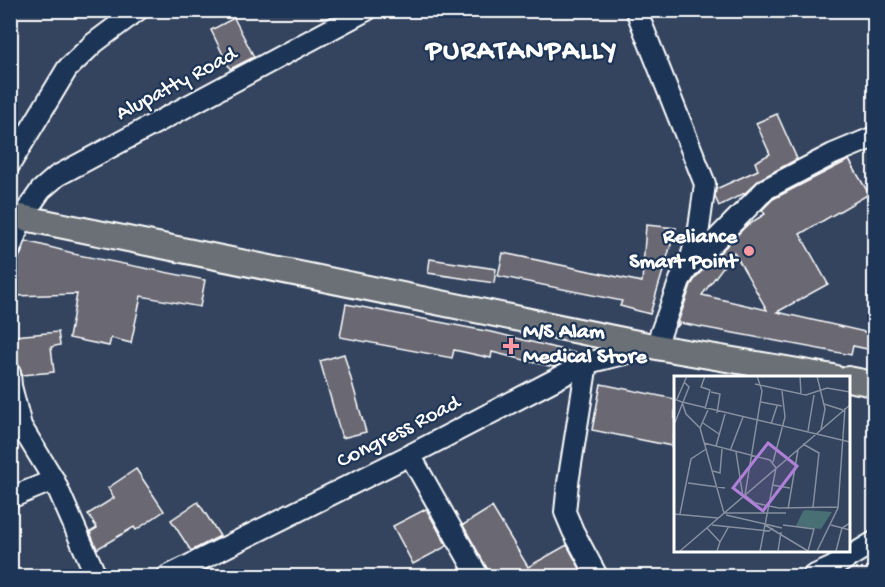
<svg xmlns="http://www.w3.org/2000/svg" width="885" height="587" viewBox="0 0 885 587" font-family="'Gochi Hand',sans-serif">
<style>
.building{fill:#696873;stroke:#fff;stroke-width:1.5;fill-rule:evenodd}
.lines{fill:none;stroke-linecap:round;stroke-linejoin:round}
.minor-casing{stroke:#fff;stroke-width:24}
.major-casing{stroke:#fff;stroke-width:28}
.minor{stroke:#1d3557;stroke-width:20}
.major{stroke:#6b7074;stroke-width:24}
.poi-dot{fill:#ff9aa2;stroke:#1d3557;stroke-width:2}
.labels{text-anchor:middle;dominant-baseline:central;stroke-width:4.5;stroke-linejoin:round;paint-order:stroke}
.street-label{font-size:22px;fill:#fff;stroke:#1d3557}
.poi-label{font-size:22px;font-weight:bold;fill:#fff;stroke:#1d3557;text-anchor:end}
.district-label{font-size:28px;font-weight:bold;letter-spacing:1.5px;fill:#fff;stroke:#1d3557}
.inset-road{fill:none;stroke:#858f9f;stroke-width:1.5}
.view{fill:#b080d9;fill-opacity:0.15;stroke:#b080d9;stroke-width:3}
.inset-edge{fill:none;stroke:#fff;stroke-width:3}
</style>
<rect width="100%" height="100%" fill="#34445f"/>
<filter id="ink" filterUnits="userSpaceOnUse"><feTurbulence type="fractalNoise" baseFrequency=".0167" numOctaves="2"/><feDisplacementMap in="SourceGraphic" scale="12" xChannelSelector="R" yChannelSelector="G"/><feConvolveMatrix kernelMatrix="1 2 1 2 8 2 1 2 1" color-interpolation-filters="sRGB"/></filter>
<g filter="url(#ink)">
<g class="building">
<polygon points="234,18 254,57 230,69 211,30"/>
<polygon points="777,114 797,159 760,179 745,193 719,206 715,197 716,189 758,170 755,162 770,154 756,123"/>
<path d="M849,160L869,194L800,234L828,284L777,312L874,334L872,350L853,346L851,355L680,323L676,328L691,285L697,276L746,226L765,214L762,210L773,199ZM734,252L767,310L702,295Z"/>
<polygon points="646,225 676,228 650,314 620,306 622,301 498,276 503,253 642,282"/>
<polygon points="26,241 73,253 73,254 205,280 200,307 141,296 131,343 111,338 109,346 69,338 77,294 14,296 13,270 17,260 21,254"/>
<polygon points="430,259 496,269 494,283 428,273"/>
<polygon points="346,304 496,333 579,354 553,367 492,352 491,358 454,350 452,358 340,337"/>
<polygon points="58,332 60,345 51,347 54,372 22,375 20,367 18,364 14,336"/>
<polygon points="344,354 366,432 342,438 320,361"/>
<polygon points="601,384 675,399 675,429 672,446 592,430"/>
<polygon points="136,469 164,511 136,530 134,527 97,549 90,532 97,528 88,514 114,498 108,488"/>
<polygon points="198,502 220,536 191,551 171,520"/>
<polygon points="492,507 528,567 567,545 584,576 490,576 488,570 463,525"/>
<polygon points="426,509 447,546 413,564 393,526"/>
</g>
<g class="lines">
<defs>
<g id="minor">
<polyline points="636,10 705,184 699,228 689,265"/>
<polyline points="10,164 67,69 94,43 138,10"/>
<polyline points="10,250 22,217 41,190 57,176 367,10"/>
<polyline points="587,363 568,483 565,512 573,531 597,576"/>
<polyline points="10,373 11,386 21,426 54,480 96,576"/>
<polyline points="410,455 478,576"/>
<polyline points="10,498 54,480"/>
<polyline points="168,576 410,455 587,363 656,346 680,280 688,268 766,189 833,154 874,137"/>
<polyline points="813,576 831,568 874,542"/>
</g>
<g id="major">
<polyline points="10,215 662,348 833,377"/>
<polyline points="848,379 874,384"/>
</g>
</defs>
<use href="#minor" class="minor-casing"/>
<use href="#major" class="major-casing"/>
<use href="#minor" class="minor"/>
<use href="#major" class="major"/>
</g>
</g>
<g class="poi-dot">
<circle cx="749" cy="251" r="6"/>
<path d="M508 337h6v6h6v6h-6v6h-6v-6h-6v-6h6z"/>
</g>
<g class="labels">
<g class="street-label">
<text transform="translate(177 85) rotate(-28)">Alupatty Road</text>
<text transform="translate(399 433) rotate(-27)">Congress Road</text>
</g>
<g class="poi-label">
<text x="737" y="238">Reliance<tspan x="737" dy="25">Smart Point</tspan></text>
<text x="523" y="333" text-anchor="start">M/S Alam<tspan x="523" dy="25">Medical Store</tspan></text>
</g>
<g class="district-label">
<text x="522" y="52">PURATANPALLY</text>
</g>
</g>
<g transform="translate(674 376)">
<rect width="176" height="176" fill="#34445f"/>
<path d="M129,135L132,134L158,136L147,153L122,150Z" fill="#487074"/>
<path class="inset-road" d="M31,0L27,11L36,14L31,33M83,0L88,15L71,119L81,127L105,132L164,131M126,0L127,18M143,0L151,33L147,53M81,8L132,19L153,12L176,16M37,16L46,18L43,37M0,23L8,26L12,38L26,52L50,137M3,23L13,0M8,26L176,66M87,26L108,30M150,28L169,34M29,47L45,58M97,48L103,30M0,49L15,11L10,6M26,52L34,34M134,55L140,19M30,67L96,84L102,92L86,175M129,68L145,77L139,131M42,70L51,38M56,75L69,41M62,76L69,121M99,86L111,41L108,15M39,95L46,97L48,73M14,107L51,112M98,109L116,112M114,133L124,74M50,137H112M0,138L44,142M6,138L17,83L32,73M52,139L108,152M38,149L95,155L99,152M91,149L134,175M109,149L140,153L134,175M157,149L176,154M33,152L46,166L43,175M46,166L55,150M6,175L176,29M104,175L107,156M143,175L164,132L171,32M162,175L168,152L176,147"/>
<path class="view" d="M94,67L123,90L89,135L59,112Z"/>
<rect width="176" height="176" class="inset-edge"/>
</g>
<rect width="885" height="587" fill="none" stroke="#1d3557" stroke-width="36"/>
<rect x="18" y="18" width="849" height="551" fill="none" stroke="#fff" stroke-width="2" filter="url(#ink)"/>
</svg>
